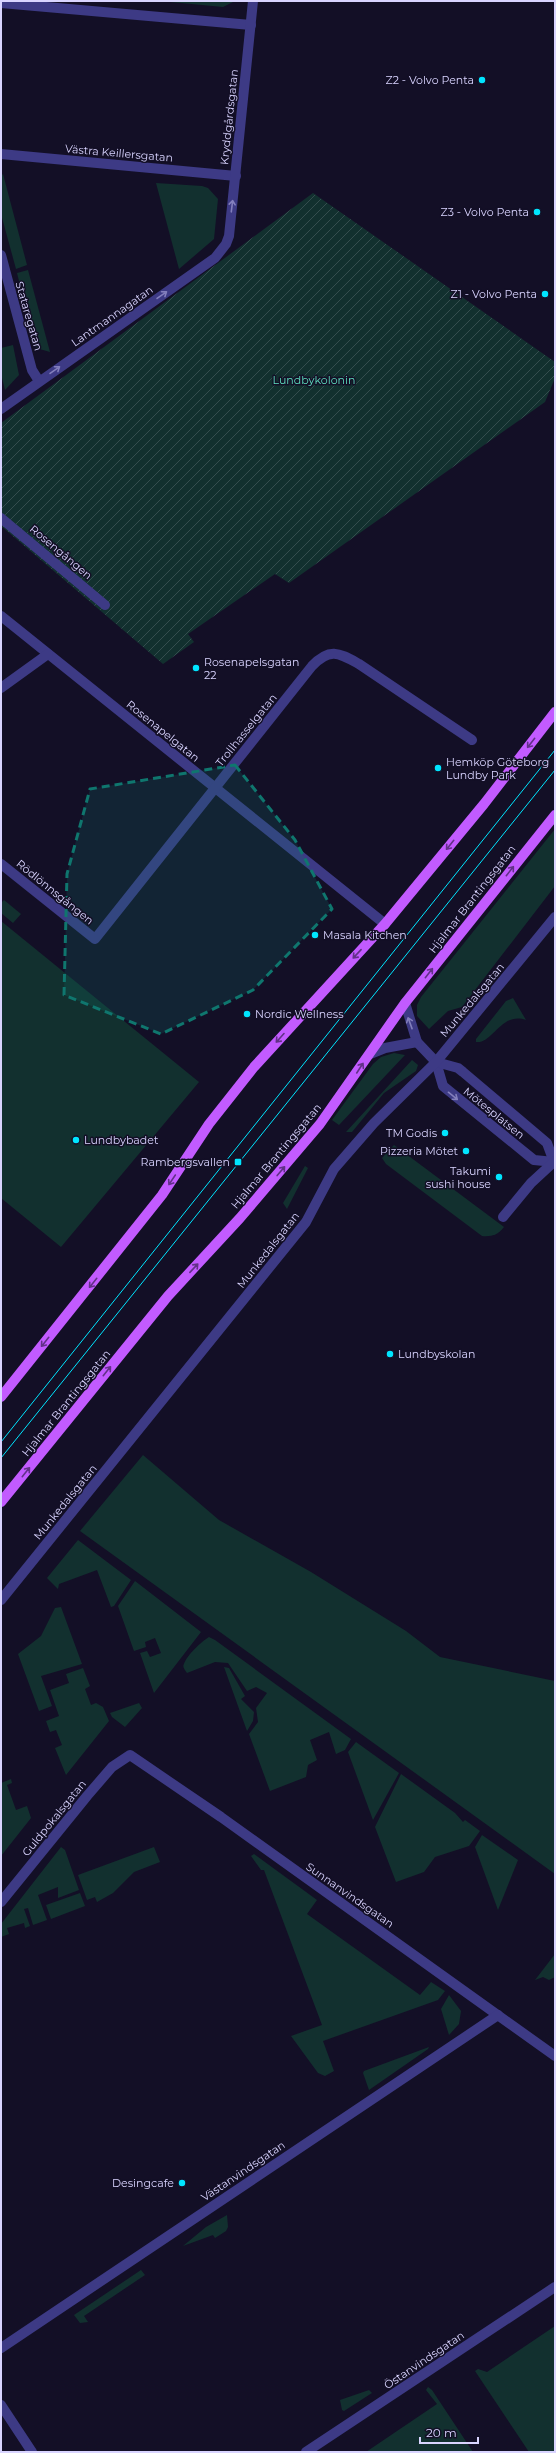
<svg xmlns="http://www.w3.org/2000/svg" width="556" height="2453" viewBox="0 0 556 2453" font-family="Montserrat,sans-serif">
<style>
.green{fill:#12302f}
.garden{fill:url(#garden-furrows)}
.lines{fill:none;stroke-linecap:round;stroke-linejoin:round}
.minor{stroke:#3d3a85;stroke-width:10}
.major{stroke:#c25bff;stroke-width:10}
.tram{stroke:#00e5ff;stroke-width:1}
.oneway{stroke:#837fbc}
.oneway2{stroke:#623188}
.marked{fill:#0f766e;fill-opacity:0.2;stroke:#0f766e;stroke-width:3;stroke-dasharray:8 5;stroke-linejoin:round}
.poi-dot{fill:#00e5ff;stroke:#130f26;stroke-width:1.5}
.labels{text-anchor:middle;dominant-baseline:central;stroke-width:3;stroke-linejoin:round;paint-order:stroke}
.poi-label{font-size:11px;fill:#d9d4ff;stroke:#130f26;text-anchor:end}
.street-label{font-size:11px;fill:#d9d4ff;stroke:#130f26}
.park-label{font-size:11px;fill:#5fe0c0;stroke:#130f26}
</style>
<defs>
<pattern id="garden-furrows" width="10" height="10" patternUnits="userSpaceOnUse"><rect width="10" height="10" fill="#12302f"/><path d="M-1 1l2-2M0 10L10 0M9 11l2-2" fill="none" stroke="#344d4e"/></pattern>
</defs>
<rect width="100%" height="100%" fill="#130f26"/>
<g class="green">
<polygon points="160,1 235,1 223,7"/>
<polygon points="3,174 27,265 16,269 1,214 1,176"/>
<polygon points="156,183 202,186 208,188 218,199 214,239 179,269"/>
<polygon points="28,270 50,352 36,348 17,273"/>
<polygon points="13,345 19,375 5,390 1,374 1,348"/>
<polygon points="555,829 555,886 462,1007 448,1011 429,1029 417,1016 417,1005 421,997"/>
<polygon points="4,900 21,914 13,923 1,913 1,903"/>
<polygon points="1,921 199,1082 61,1247 1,1198"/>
<path d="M513,998L526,1020C501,1011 493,1044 476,1042V1039L506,1001Z"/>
<polygon points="394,1053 405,1055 339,1125 332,1120 373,1064 381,1057"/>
<polygon points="412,1060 418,1065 416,1071 384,1093 352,1132 346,1132"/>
<path d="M394,1145L504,1227C498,1235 491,1237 482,1236L386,1164L382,1158Z"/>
<polygon points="305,1166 308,1168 287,1209 283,1203"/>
<polygon points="143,1455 219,1520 311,1572 406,1631 440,1657 555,1681 555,1874 80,1531"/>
<polygon points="78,1540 131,1580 114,1606 111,1607 97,1570 59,1584 58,1589 47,1578"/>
<polygon points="135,1581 201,1632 154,1693 140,1653 147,1651 150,1657 161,1653 155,1638 145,1642 146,1647 134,1651 118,1606"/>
<polygon points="61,1607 82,1664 41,1676 52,1706 39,1711 18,1654 41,1636 55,1608"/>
<path d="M209,1637L215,1640L351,1739L345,1750L336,1754L329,1732L310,1740L317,1760L308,1765L306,1777L270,1791L249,1734L258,1722L256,1708L267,1693L256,1687L247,1691L228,1663L215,1662L187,1673C185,1670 182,1667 184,1664C187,1655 201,1642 209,1637Z"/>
<polygon points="224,1667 229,1668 245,1696 241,1699 254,1712 253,1721 247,1731"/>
<polygon points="83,1668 90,1686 85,1689 91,1705 96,1703 103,1707 109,1721 66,1775 55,1748 62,1745 56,1730 50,1732 46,1721 59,1716 50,1690 69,1683 66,1674"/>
<polygon points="139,1703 142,1708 125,1727 112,1717 110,1713"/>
<polygon points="356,1742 399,1773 373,1820 348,1752"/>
<polygon points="401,1774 455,1813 463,1822 465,1820 480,1831 469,1846 435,1857 424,1872 396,1882 375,1827"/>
<polygon points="11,1779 12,1783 7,1785 16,1810 27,1806 31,1818 1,1856 1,1783"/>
<polygon points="482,1835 518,1860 498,1910 475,1847"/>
<polygon points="61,1847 65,1850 79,1890 58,1898 58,1887 38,1895 47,1920 33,1925 28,1908 24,1909 30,1926 25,1928 24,1923 7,1928 9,1934 1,1937 1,1924"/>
<polygon points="154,1847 160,1862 134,1872 113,1893 97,1902 95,1897 87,1900 78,1875"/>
<polygon points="254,1854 317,1900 307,1914 420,1995 431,1982 445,1991 438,2000 323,2041 334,2071 325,2076 318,2073 291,2036 322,2025 264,1870 261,1870 251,1856"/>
<polygon points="80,1893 85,1906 51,1919 46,1905"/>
<polygon points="555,1954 555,1977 549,1980 543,1977 535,1980"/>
<polygon points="449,1995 461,2011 459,2024 449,2035 441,2009"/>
<polygon points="429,2047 428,2049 369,2090 363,2073 364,2071"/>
<polygon points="227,2215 228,2227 226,2231 215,2238 213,2235 183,2246 206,2227"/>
<polygon points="141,2270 145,2275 84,2316 88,2322 80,2323 74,2315"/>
<polygon points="555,2326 555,2452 529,2452 475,2371 478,2369 487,2372"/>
<polygon points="428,2387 432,2390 473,2452 366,2452 437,2404 426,2390"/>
<polygon points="369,2390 372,2393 344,2411 342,2410 340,2400"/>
</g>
<polygon class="garden" points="313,193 555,362 555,378 545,402 289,583 275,574 188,634 194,642 163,664 1,526 1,423"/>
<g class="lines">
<g class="minor">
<polyline points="1,3 251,25"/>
<polyline points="1,154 236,176"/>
<polyline points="1,255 32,370 39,381"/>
<polyline points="1,409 215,258 226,244 229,236 253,1"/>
<polyline points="1,518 105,605"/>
<polyline points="1,616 385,924"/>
<polyline points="1,688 48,654"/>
<path d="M1,864L95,939L312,666C330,647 339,653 359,664L472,740"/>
<polyline points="405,1003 417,1042 436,1062 443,1086 534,1160 554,1162"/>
<polyline points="370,1054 385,1048 417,1042"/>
<polyline points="436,1062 458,1068 463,1072 547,1143 554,1162"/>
<polyline points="503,1217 531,1183 555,1161"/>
<polyline points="1,1600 306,1222 334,1169 374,1123 436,1062 555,917"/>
<polyline points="1,1902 87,1796 112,1767 130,1755 221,1817 555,2056"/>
<polyline points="1,2348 498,2015"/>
<polyline points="1,2405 32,2452"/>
<polyline points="306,2452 555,2287"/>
</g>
<g class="major">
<polyline points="1,1397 162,1195 209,1124 254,1067 385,924 484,804 555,712"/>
<polyline points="1,1502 168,1296 240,1218 320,1124 405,1003 555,815"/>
</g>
<g class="tram">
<polyline points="1,1442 555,750"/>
<polyline points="1,1458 555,770"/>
</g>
</g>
<defs><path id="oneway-shaft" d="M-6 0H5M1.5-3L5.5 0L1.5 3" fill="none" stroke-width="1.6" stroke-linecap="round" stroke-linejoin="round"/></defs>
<g class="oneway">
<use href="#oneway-shaft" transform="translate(232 206) rotate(-83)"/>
<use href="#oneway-shaft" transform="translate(162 295) rotate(-35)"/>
<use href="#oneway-shaft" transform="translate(55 370) rotate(-35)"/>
<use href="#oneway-shaft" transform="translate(410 1023) rotate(-110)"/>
<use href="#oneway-shaft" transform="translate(453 1096) rotate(39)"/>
</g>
<g class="oneway2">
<use href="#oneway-shaft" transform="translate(531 743) rotate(128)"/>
<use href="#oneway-shaft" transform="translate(450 845) rotate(129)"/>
<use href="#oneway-shaft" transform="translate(510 871) rotate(-52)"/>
<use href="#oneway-shaft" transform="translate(357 954) rotate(133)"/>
<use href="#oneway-shaft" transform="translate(429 973) rotate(-52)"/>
<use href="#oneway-shaft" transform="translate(280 1038) rotate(132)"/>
<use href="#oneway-shaft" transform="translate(360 1068) rotate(-57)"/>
<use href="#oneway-shaft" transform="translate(281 1171) rotate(-50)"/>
<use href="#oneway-shaft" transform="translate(172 1180) rotate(124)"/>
<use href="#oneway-shaft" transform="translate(194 1268) rotate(-47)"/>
<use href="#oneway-shaft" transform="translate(93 1283) rotate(129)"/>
<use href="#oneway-shaft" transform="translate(45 1342) rotate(129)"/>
<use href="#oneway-shaft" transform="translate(107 1371) rotate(-51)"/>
<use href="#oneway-shaft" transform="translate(26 1472) rotate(-51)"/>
</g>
<path class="marked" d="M235,765L295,840L332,909L253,990L161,1034L64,995L67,874L90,789Z"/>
<g class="poi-dot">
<circle cx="482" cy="80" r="4"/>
<circle cx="537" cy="212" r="4"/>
<circle cx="545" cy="294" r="4"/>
<circle cx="196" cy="668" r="4"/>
<circle cx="438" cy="768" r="4"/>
<circle cx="315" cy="935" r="4"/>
<circle cx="247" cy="1014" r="4"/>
<circle cx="445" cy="1133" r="4"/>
<circle cx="76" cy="1140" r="4"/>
<circle cx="466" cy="1151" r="4"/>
<rect x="234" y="1158" width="8" height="8" rx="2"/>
<circle cx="499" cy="1177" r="4"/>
<circle cx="390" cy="1354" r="4"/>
<circle cx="182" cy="2183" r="4"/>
</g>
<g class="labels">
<g class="poi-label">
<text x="474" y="80">Z2 - Volvo Penta</text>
<text x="529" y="212">Z3 - Volvo Penta</text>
<text x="537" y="294">Z1 - Volvo Penta</text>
<text x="204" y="662" text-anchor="start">Rosenapelsgatan<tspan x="204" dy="13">22</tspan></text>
<text x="446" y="762" text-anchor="start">Hemköp Göteborg<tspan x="446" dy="13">Lundby Park</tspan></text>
<text x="323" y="935" text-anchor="start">Masala Kitchen</text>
<text x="255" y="1014" text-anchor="start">Nordic Wellness</text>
<text x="437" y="1133">TM Godis</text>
<text x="84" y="1140" text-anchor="start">Lundbybadet</text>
<text x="458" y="1151">Pizzeria Mötet</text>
<text x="230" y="1162">Rambergsvallen</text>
<text x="491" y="1171">Takumi<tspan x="491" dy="13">sushi house</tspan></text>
<text x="398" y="1354" text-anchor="start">Lundbyskolan</text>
<text x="174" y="2183">Desingcafe</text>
</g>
<g class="street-label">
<text transform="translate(229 117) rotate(-84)">Kryddgårdsgatan</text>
<text transform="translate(119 153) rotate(5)">Västra Keillersgatan</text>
<text transform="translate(29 316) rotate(74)">Stataregatan</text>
<text transform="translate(112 316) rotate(-35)">Lantmannagatan</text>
<text transform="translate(61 552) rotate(40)">Rosengången</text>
<text transform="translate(246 730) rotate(-51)">Trollhasselgatan</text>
<text transform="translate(163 731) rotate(39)">Rosenapelgatan</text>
<text transform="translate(55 892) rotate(39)">Rödlönnsgången</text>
<text transform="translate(472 899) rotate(-52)">Hjalmar Brantingsgatan</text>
<text transform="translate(472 1000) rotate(-50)">Munkedalsgatan</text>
<text transform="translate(494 1113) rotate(39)">Mötesplatsen</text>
<text transform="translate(276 1156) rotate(-50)">Hjalmar Brantingsgatan</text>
<text transform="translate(268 1250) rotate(-52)">Munkedalsgatan</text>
<text transform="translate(66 1403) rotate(-51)">Hjalmar Brantingsgatan</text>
<text transform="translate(65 1502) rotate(-51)">Munkedalsgatan</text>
<text transform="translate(54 1818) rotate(-51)">Guldpokalsgatan</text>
<text transform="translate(350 1895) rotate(35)">Sunnanvindsgatan</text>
<text transform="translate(243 2171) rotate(-34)">Västanvindsgatan</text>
<text transform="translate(424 2360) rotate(-34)">Östanvindsgatan</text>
</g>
<g class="park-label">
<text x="314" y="380">Lundbykolonin</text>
</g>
</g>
<rect width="556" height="2453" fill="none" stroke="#d9d4ff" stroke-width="4"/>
<path d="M420 2437v6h58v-6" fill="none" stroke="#d9d4ff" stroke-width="2"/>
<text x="426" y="2437" font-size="12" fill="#d9d4ff" stroke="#130f26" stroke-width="3" paint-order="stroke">20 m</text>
</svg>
